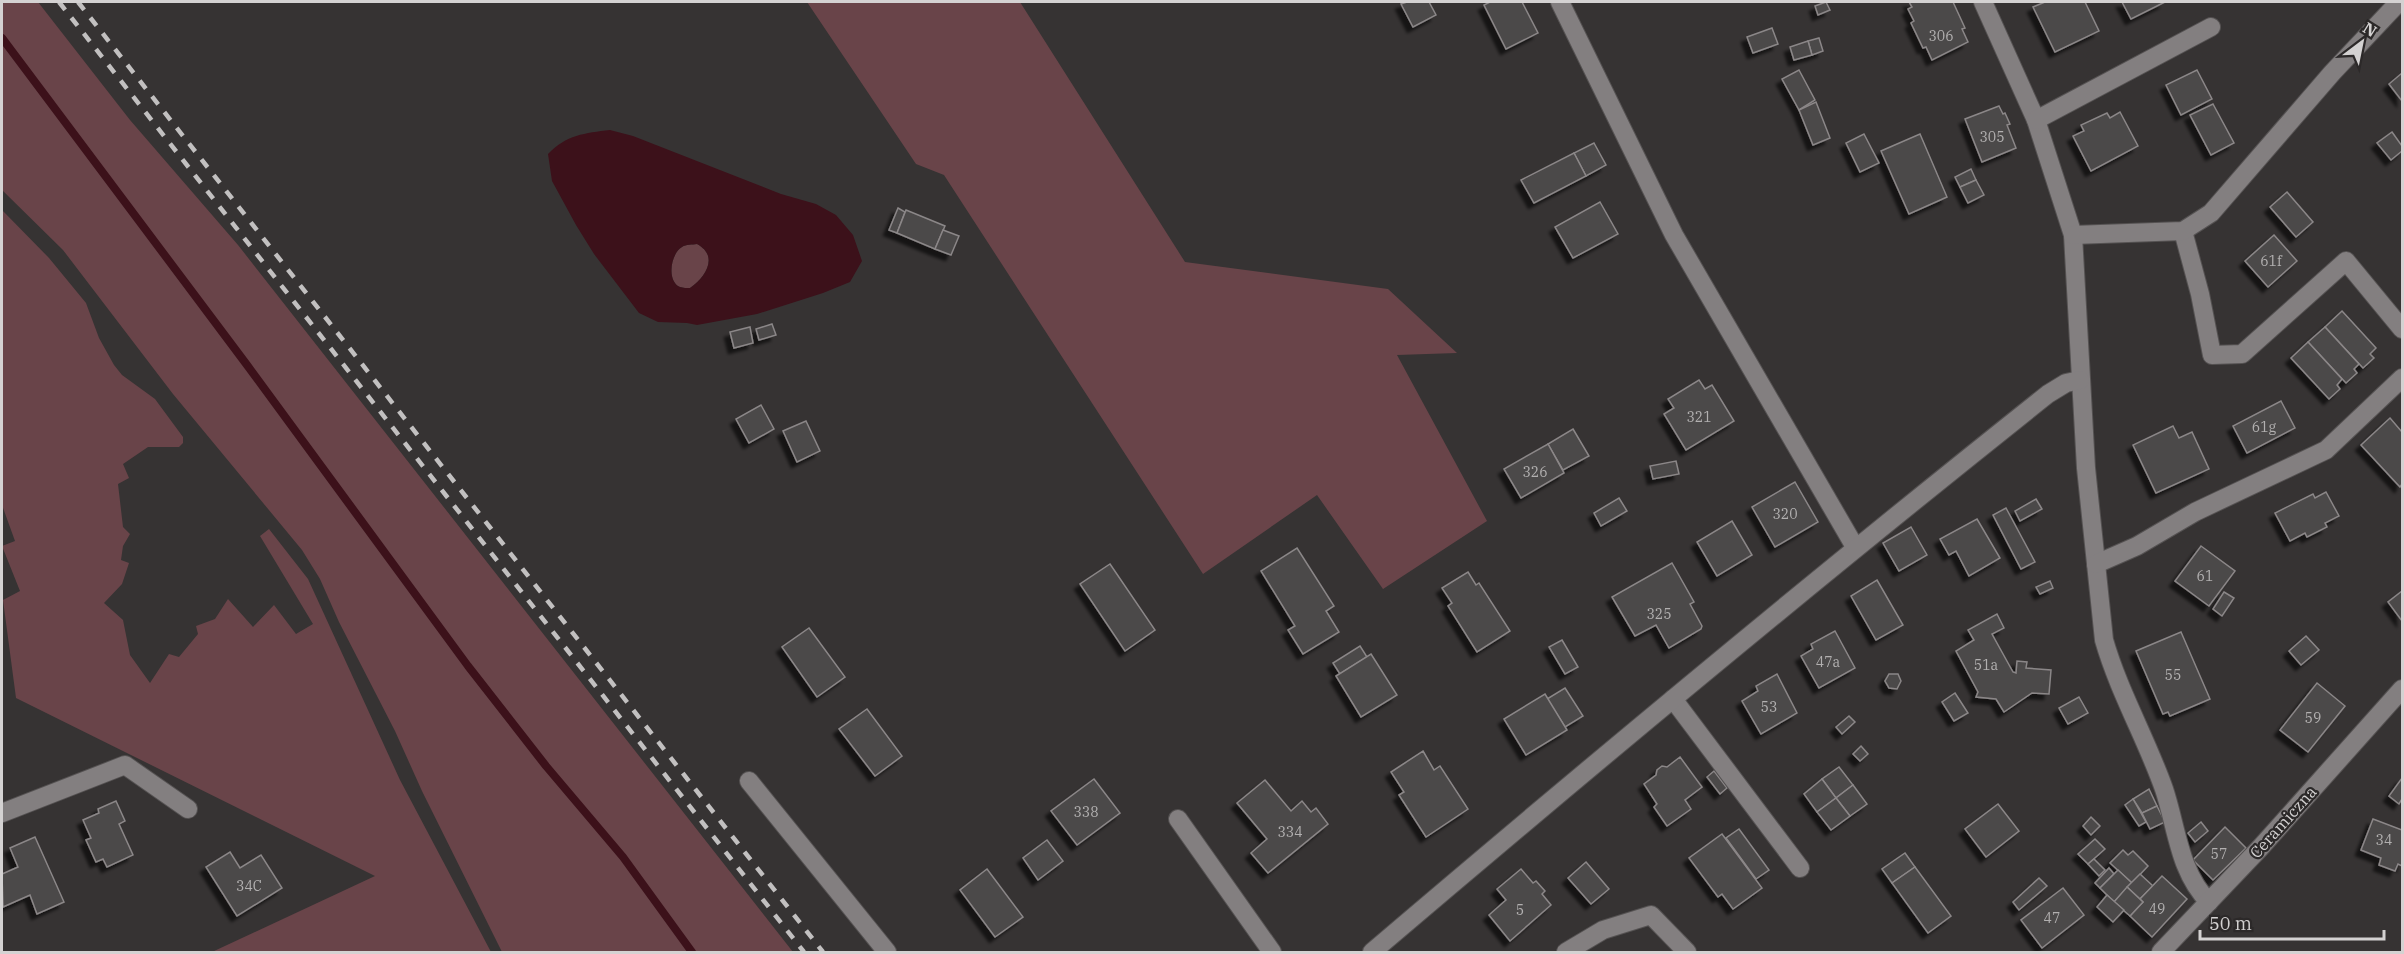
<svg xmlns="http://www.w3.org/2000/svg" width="2404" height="954" viewBox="0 0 2404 954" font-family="'IBM Plex Serif',serif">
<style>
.green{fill:#694449}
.water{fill:#3c111a;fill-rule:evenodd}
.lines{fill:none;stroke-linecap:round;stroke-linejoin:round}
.stream{stroke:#3c111a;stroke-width:8}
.building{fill:#4b4848;stroke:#8b8788;stroke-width:1.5;filter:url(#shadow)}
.minor-casing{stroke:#555252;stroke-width:20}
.minor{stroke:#837f80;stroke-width:18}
.rail{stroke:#c2c0c0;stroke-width:4.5;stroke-dasharray:10 10;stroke-linecap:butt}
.labels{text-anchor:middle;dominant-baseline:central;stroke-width:4.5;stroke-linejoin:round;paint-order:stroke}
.number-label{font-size:14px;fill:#b2b0b0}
.street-label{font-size:16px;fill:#d4d2d2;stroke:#2c2929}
</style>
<defs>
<filter id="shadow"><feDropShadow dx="-5.5" dy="5.5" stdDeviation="1.5" flood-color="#0009"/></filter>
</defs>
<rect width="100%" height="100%" fill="#363333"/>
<g class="green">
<polygon points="2,2 38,2 130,120 238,245 793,952 502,952 422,791 395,731 339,622 320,579 302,550 173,394 63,250 2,190"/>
<polygon points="807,2 1020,2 1185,262 1388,289 1457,353 1397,355 1487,521 1383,589 1317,495 1203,574 944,175 916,164"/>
<polygon points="2,210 49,258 86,303 99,338 114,365 122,375 155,399 183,437 183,443 179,447 148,447 123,464 129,478 118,484 123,527 130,534 123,546 121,560 129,563 122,584 104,603 123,620 130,655 150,683 169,654 179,657 198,634 196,626 215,619 228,599 253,627 274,605 296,634 313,624 260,536 269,529 308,579 400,780 491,952 212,952 375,876 16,698 3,600 20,591 2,546 15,541 2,505"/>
<path d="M697,244C719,256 706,277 690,288C686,288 683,288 680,287C666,281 671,253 682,247C686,244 692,245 697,244Z"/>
</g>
<path class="water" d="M610,130L633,136L781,194L816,204L836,215L853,235L862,261L850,282L823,293L757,314L697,325L687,323L658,322L639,313L594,254L576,225L552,181L548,154C566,135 585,133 610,130ZM697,244C719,256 706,277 690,288C687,288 683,288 680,287C666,281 671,253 682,247C686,244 692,245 697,244Z"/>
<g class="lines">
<polyline class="stream" points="2,38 247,365 468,666 546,766 623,857 692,952"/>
</g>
<g class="building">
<polygon points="1407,2 1429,2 1436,15 1413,27 1401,4"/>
<polygon points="1490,2 1522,2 1538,33 1506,49 1484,5"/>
<polygon points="1826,2 1830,10 1818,15 1815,6"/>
<polygon points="1909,2 1953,2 1965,28 1962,29 1968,42 1932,60 1926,47 1923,48 1911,23 1914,21 1908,9 1912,7"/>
<polygon points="2045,2 2085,2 2099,31 2055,52 2033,7"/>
<polygon points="2122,2 2165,2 2131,19"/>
<polygon points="1772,28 1778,44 1753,53 1747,37"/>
<polygon points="1819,38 1823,51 1812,55 1808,41"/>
<polygon points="1808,41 1812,55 1794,60 1790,47"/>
<polygon points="1799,70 1815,100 1799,110 1782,79"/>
<polygon points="2197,70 2212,99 2181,115 2166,85"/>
<polygon points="2402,73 2402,101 2389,84"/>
<polygon points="1816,102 1830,138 1813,145 1799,110"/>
<polygon points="2213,104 2234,143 2211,155 2190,115"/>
<polygon points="1999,106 2003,114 2005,113 2010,124 2007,125 2016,148 1982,162 1965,119"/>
<polygon points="2120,112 2138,146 2091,171 2073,136 2084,131 2081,125 2107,113 2110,118"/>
<polygon points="2392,132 2402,146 2402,151 2391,160 2377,143"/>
<polygon points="1864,134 1879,163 1860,172 1846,143"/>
<polygon points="1920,134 1947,197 1909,214 1881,151"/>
<polygon points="1594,143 1606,165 1586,176 1574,153"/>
<polygon points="1574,153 1586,176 1534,203 1521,180"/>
<polygon points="1971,169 1976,180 1960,187 1955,177"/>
<polygon points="1976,180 1984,195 1968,203 1960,187"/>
<polygon points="2287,192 2313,222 2296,237 2270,207"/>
<polygon points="1600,202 1618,234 1573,258 1555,227"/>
<polygon points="898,208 905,212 897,233 889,230"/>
<polygon points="906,210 945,226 935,249 897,233"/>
<polygon points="943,230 959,236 951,255 935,249"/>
<polygon points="2274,235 2297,261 2268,287 2245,261"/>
<polygon points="2342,311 2376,348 2370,354 2374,358 2363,368 2325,327"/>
<polygon points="772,324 776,335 759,340 756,329"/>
<polygon points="750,327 753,343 734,348 730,332"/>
<polygon points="2325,327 2359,364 2354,369 2357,373 2346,383 2308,342"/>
<polygon points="2308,342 2342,379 2337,385 2340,389 2329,399 2291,358"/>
<polygon points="1699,380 1705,389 1712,385 1734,421 1686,450 1664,414 1674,408 1668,399"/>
<polygon points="2281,401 2295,428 2247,453 2233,426"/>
<polygon points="761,405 774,429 749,443 736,419"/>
<polygon points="2390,418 2402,432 2402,484 2400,487 2361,445"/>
<polygon points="806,421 820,451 797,462 783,431"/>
<polygon points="2173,426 2179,438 2192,432 2209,469 2156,493 2133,445"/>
<polygon points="1573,429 1589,456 1563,470 1548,444"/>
<polygon points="1548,444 1564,473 1521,498 1504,469"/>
<polygon points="1676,461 1679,474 1653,479 1650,466"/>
<polygon points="1795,482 1818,522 1775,547 1752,507"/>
<polygon points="2326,492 2339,516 2325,523 2327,527 2307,537 2305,533 2290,541 2275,513 2313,494 2315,498"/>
<polygon points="1619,498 1627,511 1601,526 1594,513"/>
<polygon points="2036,499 2042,509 2020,521 2015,511"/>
<polygon points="2006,508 2035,562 2021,569 1993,515"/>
<polygon points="1977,519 2000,558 1969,576 1956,551 1949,555 1940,539"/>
<polygon points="1732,521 1752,555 1717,576 1697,542"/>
<polygon points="1911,527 1927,555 1899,571 1883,543"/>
<polygon points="2201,546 2235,571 2209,606 2175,581"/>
<polygon points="1297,548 1334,606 1326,611 1339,632 1303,654 1288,630 1295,626 1261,571"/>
<polygon points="1672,563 1694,602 1690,604 1702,626 1701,629 1669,648 1656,625 1635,636 1612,597"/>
<polygon points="1110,564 1155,630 1125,651 1080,584"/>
<polygon points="1468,572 1476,585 1479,583 1510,631 1477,652 1448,606 1452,603 1442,588"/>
<polygon points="1877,580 1903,625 1876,640 1851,596"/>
<polygon points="2050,581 2053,588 2040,594 2036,587"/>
<polygon points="2402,591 2402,621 2388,602"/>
<polygon points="2224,592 2234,598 2222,616 2213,609"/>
<polygon points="1997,614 2004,628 1992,634 2013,672 2016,673 2017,661 2027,662 2026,668 2051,670 2049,694 2032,693 2004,712 1996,699 1976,697 1978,692 1956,651 1974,640 1968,630"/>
<polygon points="809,628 845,677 817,697 782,647"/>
<polygon points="1835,631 1855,668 1819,688 1801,656 1813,649 1811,644"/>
<polygon points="2181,632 2210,699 2170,716 2168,712 2163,714 2136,651"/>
<polygon points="2306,636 2319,650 2301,665 2289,651"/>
<polygon points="1562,640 1578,667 1565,674 1549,647"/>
<polygon points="1360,646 1367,657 1340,674 1333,663"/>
<polygon points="1371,654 1397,695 1361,717 1336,676"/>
<polygon points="1777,674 1797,713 1761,734 1742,701 1758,691 1756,686"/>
<polygon points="1889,674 1898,674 1901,681 1897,689 1889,688 1885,681"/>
<polygon points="2317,683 2345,706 2308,752 2280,730"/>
<polygon points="1565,688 1583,716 1565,727 1547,699"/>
<polygon points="1955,693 1968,713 1954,721 1942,702"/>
<polygon points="1545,694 1567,730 1526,755 1504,719"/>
<polygon points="2079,697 2088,713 2068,724 2059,708"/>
<polygon points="867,709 902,756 875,776 839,729"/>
<polygon points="1849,716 1855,722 1842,734 1836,727"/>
<polygon points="1861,746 1868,754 1860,761 1853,754"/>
<polygon points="1423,751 1434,770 1440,766 1468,809 1426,837 1399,795 1404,792 1391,772"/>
<polygon points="1680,757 1702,787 1685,800 1691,809 1667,826 1654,807 1657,804 1644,784 1656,775 1657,770 1662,766 1667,767"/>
<polygon points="1839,767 1853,785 1836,798 1822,779"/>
<polygon points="1714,771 1727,788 1720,794 1707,777"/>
<polygon points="2402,778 2402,799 2399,804 2389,796"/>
<polygon points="1094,779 1120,813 1077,845 1051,811"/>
<polygon points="1822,779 1836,798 1817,812 1804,794"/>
<polygon points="1265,780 1291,811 1302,801 1311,812 1316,808 1328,824 1268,873 1251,853 1267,839 1237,803"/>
<polygon points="1853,785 1867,804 1850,816 1836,798"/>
<polygon points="2149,789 2157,806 2142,813 2133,799"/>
<polygon points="1836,798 1850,816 1831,830 1817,812"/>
<polygon points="2133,799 2146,822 2139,826 2125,805"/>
<polygon points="116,801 125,821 119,824 133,855 107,867 103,859 96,862 86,840 91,838 83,820 99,813 98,809"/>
<polygon points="1998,804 2019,831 1986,857 1965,829"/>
<polygon points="2157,806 2165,822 2150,829 2142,813"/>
<polygon points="2091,817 2100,826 2091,835 2083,826"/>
<polygon points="2373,819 2402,830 2402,866 2398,864 2395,871 2379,865 2381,858 2361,850"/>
<polygon points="2201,822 2208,831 2195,842 2188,833"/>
<polygon points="2225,827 2246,848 2213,880 2193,860"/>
<polygon points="1739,829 1769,870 1756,879 1726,838"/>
<polygon points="1722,834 1762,888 1733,909 1722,894 1718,897 1689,858"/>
<polygon points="35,837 64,902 37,914 30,895 3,907 2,874 18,867 10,848"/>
<polygon points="2095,839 2105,849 2088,864 2078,854"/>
<polygon points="1047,840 1063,861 1038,880 1023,858"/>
<polygon points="2123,850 2128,855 2133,851 2148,866 2132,883 2110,863"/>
<polygon points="230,852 240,868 261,855 282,888 237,916 206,867"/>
<polygon points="1905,853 1915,867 1892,883 1882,869"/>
<polygon points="2094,859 2105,870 2099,876 2088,864"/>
<polygon points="1586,862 1609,889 1591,904 1568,878"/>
<polygon points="1915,867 1951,916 1928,933 1892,883"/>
<polygon points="2109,868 2114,874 2100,888 2095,883"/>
<polygon points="987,869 1023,917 995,937 960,890"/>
<polygon points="1521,869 1533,883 1536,881 1545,891 1542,894 1551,905 1510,941 1489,915 1506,900 1497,889"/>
<polygon points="2118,870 2132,883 2114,902 2100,888"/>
<polygon points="2140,874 2153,886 2140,899 2127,887"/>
<polygon points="2162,876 2187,899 2152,937 2130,916 2143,902 2140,899"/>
<polygon points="2039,878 2047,886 2019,910 2013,902"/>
<polygon points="2127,887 2143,902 2130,916 2114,902"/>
<polygon points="2063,888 2084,915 2042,948 2021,920"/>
<polygon points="2107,895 2124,910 2113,922 2097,907"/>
</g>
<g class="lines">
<defs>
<g id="minor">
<polyline points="1560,2 1674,235 1855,547"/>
<path d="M1983,2L2036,120L2073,235L2086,468L2104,640C2119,692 2146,738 2164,789C2177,828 2179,872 2209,902"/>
<polyline points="2036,120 2211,27"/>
<polyline points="2183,231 2200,294 2212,355 2242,354 2346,261 2402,329"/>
<polyline points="2073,235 2183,231 2211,213 2332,73 2399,2"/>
<polyline points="2096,564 2137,546 2195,512 2326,450 2402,378"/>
<polyline points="1673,699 1800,868"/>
<polyline points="749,781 887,952"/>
<polyline points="2,813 125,765 188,809"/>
<polyline points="1178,819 1272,952"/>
<path d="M1372,952C1594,763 1819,576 2048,394L2066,383L2080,380"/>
<polyline points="1566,952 1603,930 1651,915 1687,952"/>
<polyline points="2161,952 2260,848 2402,689"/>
</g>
</defs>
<use href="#minor" class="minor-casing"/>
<use href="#minor" class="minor"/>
<g class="rail">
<polyline points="59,2 804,952"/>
<polyline points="78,2 823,952"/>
</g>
</g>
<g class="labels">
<g class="number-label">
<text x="1941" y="36">306</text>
<text x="1992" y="137">305</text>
<text x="2271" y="261">61f</text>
<text x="1699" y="417">321</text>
<text x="2264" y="427">61g</text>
<text x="1535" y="472">326</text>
<text x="1785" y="514">320</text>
<text x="2205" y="576">61</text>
<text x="1659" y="614">325</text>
<text x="1828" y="662">47a</text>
<text x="1986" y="665">51a</text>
<text x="2173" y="675">55</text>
<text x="1769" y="707">53</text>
<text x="2313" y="718">59</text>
<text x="1086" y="812">338</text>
<text x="1290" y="832">334</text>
<text x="2384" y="840">34</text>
<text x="2219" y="854">57</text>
<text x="249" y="886">34C</text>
<text x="2157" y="909">49</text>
<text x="1520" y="910">5</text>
<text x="2052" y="918">47</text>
</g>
<g class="street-label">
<text transform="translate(2283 822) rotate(-48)">Ceramiczna</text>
</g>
</g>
<rect width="2404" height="954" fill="none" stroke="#d4d2d2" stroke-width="6"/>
<g transform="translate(2362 42) rotate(32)" stroke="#2c2929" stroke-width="4.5" paint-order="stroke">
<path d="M0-4.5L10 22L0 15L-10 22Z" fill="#d4d2d2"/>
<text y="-9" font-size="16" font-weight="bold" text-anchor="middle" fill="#d4d2d2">N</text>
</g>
<path d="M2200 930v9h184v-9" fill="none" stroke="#d4d2d2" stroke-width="3"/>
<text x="2209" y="930" font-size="18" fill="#d4d2d2" stroke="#2c2929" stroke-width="4.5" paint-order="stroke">50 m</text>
</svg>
